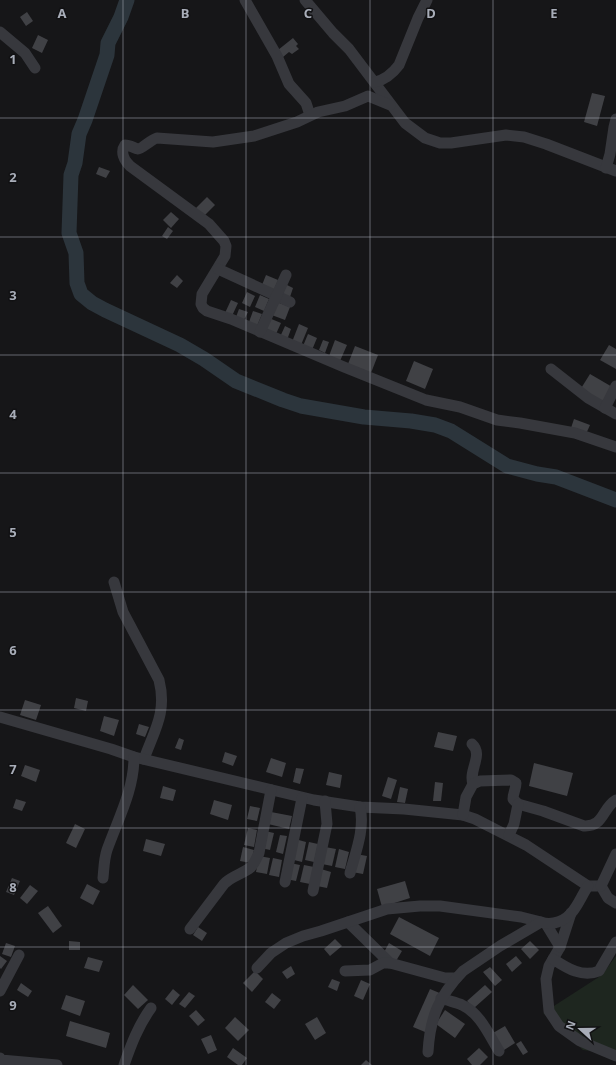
<svg xmlns="http://www.w3.org/2000/svg" width="616" height="1065" viewBox="0 0 616 1065" font-family="'Noto Sans',sans-serif">
<style>
.green{fill:#1e261f}
.lines{fill:none;stroke-linecap:round;stroke-linejoin:round}
.river{stroke:#2c353c;stroke-width:15}
.building{fill:#404145}
.minor{stroke:#37383d;stroke-width:11}
.grid{fill:none;stroke:#a8adb8;stroke-width:1;stroke-opacity:0.55}
.grid-label{font-size:13px;text-anchor:middle;font-weight:bold;fill:#a8adb8;stroke:#111113;stroke-width:3;stroke-linejoin:round;paint-order:stroke}
</style>
<rect width="100%" height="100%" fill="#161618"/>
<polygon class="green" points="616,956 616,1058 607,1053 583,1050 543,1013 602,975"/>
<g class="lines">
<polyline class="river" points="127,0 121,17 108,43 107,55 85,120 79,134 75,163 71,175 69,233 76,253 77,283 81,294 92,303 105,310 180,345 204,359 236,381 283,400 301,406 364,417 411,421 435,425 451,431 507,466 537,474 556,477 616,500"/>
</g>
<g class="building">
<polygon points="27,12 33,21 26,26 20,17"/>
<polygon points="38,35 48,40 42,53 32,48"/>
<polygon points="293,38 298,44 296,46 299,49 292,54 289,52 283,57 278,50"/>
<polygon points="592,93 605,96 597,126 584,122"/>
<polygon points="99,167 110,171 106,178 96,174"/>
<polygon points="207,197 215,205 203,217 195,209"/>
<polygon points="171,212 179,219 171,228 163,220"/>
<polygon points="168,227 173,231 167,239 162,236"/>
<polygon points="177,275 183,281 177,288 170,283"/>
<polygon points="266,275 278,280 274,290 262,285"/>
<polygon points="285,284 293,288 289,300 280,296"/>
<polygon points="247,292 255,296 250,307 242,303"/>
<polygon points="260,295 269,299 264,311 255,307"/>
<polygon points="231,300 238,303 232,316 225,313"/>
<polygon points="274,301 290,307 285,320 269,314"/>
<polygon points="239,309 248,312 244,320 236,317"/>
<polygon points="253,311 262,314 257,326 249,322"/>
<polygon points="269,318 281,323 276,334 265,329"/>
<polygon points="299,324 308,328 301,345 292,342"/>
<polygon points="285,326 291,329 287,340 280,337"/>
<polygon points="308,334 317,338 312,350 303,346"/>
<polygon points="323,340 329,342 325,353 319,350"/>
<polygon points="335,340 347,345 340,361 329,356"/>
<polygon points="609,345 616,349 616,369 600,360"/>
<polygon points="355,346 378,355 371,373 348,364"/>
<polygon points="414,361 433,369 425,389 406,381"/>
<polygon points="590,374 614,388 605,404 580,390"/>
<polygon points="574,419 590,425 586,434 571,428"/>
<polygon points="76,698 88,701 86,711 74,708"/>
<polygon points="25,700 41,705 36,720 20,715"/>
<polygon points="104,716 119,720 114,736 100,731"/>
<polygon points="139,724 149,727 145,737 136,734"/>
<polygon points="438,732 457,736 453,751 434,747"/>
<polygon points="179,738 184,740 181,750 175,748"/>
<polygon points="225,752 237,756 233,766 222,762"/>
<polygon points="271,758 286,763 282,777 266,772"/>
<polygon points="534,763 573,773 567,796 529,786"/>
<polygon points="25,765 40,770 36,782 21,776"/>
<polygon points="296,768 304,769 300,784 293,782"/>
<polygon points="329,772 342,775 340,788 326,785"/>
<polygon points="388,777 397,780 391,799 382,796"/>
<polygon points="435,782 443,783 441,801 433,801"/>
<polygon points="163,786 176,790 173,801 160,798"/>
<polygon points="400,787 408,789 405,803 397,802"/>
<polygon points="16,799 26,802 22,811 13,808"/>
<polygon points="214,800 232,805 228,820 210,814"/>
<polygon points="250,806 260,808 257,821 247,819"/>
<polygon points="271,812 292,816 289,829 268,824"/>
<polygon points="75,824 85,829 76,848 66,843"/>
<polygon points="248,828 257,830 254,847 244,845"/>
<polygon points="265,831 274,833 270,850 261,848"/>
<polygon points="280,835 287,836 283,854 276,852"/>
<polygon points="146,839 165,844 161,856 143,851"/>
<polygon points="295,839 306,842 302,862 290,859"/>
<polygon points="309,842 318,844 314,862 305,860"/>
<polygon points="243,847 254,850 251,863 240,861"/>
<polygon points="325,847 336,849 332,866 322,864"/>
<polygon points="339,849 349,852 345,869 335,867"/>
<polygon points="356,854 367,856 363,874 352,872"/>
<polygon points="259,856 270,858 267,874 256,872"/>
<polygon points="273,858 282,860 279,877 269,875"/>
<polygon points="290,863 300,865 296,881 286,879"/>
<polygon points="304,865 314,867 310,884 300,882"/>
<polygon points="321,869 331,872 327,888 317,886"/>
<polygon points="12,878 20,881 14,895 6,892"/>
<polygon points="405,881 410,898 382,907 377,889"/>
<polygon points="87,884 100,891 93,905 80,898"/>
<polygon points="30,885 38,891 27,904 20,898"/>
<polygon points="48,906 62,926 53,933 38,913"/>
<polygon points="399,917 439,938 430,956 390,934"/>
<polygon points="198,927 207,933 202,941 193,935"/>
<polygon points="335,939 342,946 330,956 324,949"/>
<polygon points="69,941 80,942 80,950 69,950"/>
<polygon points="530,941 539,950 530,959 521,949"/>
<polygon points="6,943 15,946 11,957 2,954"/>
<polygon points="389,943 402,951 396,961 383,954"/>
<polygon points="0,956 7,961 1,969 0,968"/>
<polygon points="516,956 522,963 512,972 506,964"/>
<polygon points="88,957 103,961 99,972 84,968"/>
<polygon points="291,966 295,974 287,979 282,972"/>
<polygon points="490,967 502,980 495,986 483,972"/>
<polygon points="255,971 263,979 252,992 243,983"/>
<polygon points="332,979 340,982 337,991 328,987"/>
<polygon points="361,980 370,984 363,1000 354,996"/>
<polygon points="21,983 32,991 28,997 17,990"/>
<polygon points="133,985 148,1000 138,1009 124,995"/>
<polygon points="485,985 492,992 474,1008 467,1001"/>
<polygon points="173,989 180,995 172,1005 165,999"/>
<polygon points="430,989 442,994 425,1032 413,1027"/>
<polygon points="189,992 195,996 185,1008 179,1004"/>
<polygon points="272,993 281,1000 274,1009 265,1002"/>
<polygon points="66,995 85,1001 80,1016 61,1009"/>
<polygon points="196,1010 205,1020 198,1026 189,1016"/>
<polygon points="445,1010 465,1024 455,1038 436,1024"/>
<polygon points="235,1017 249,1030 238,1041 225,1028"/>
<polygon points="317,1017 326,1033 315,1040 305,1024"/>
<polygon points="70,1021 110,1033 106,1048 66,1036"/>
<polygon points="505,1026 515,1043 504,1050 493,1033"/>
<polygon points="211,1035 217,1050 208,1054 201,1039"/>
<polygon points="521,1041 528,1052 523,1055 516,1044"/>
<polygon points="233,1048 247,1058 242,1065 238,1065 227,1057"/>
<polygon points="479,1048 488,1057 480,1065 472,1065 467,1059"/>
<polygon points="366,1060 372,1065 361,1065"/>
</g>
<g class="lines">
<g class="minor">
<polyline points="245,0 277,56 289,84 306,103 310,115"/>
<polyline points="305,0 333,33 349,49 405,123 425,138 440,143 451,143 506,135 524,137 546,144 616,171"/>
<polyline points="0,32 25,53 35,68"/>
<path d="M375,82C384,80 393,73 399,65L418,18L427,0"/>
<path d="M390,105L368,96L345,106L318,112L297,122L254,136L213,142L157,138C150,140 142,149 138,149C134,148 130,145 125,145C120,152 124,160 130,166L209,224L224,241L226,246L225,256L202,294L201,304L203,308L207,311L231,319L344,367L426,400L460,407L497,420L520,423L575,433L616,447"/>
<polyline points="606,168 610,154 614,127 616,119"/>
<polyline points="218,269 290,302"/>
<polyline points="260,332 286,275"/>
<polyline points="551,369 588,398 616,414"/>
<polyline points="605,408 616,386"/>
<path d="M114,582L123,612L159,680C167,712 155,729 144,759"/>
<polyline points="0,717 111,749 134,757 314,800 360,807 404,809 463,815 475,819 526,845 588,886 601,886 608,898 616,903"/>
<path d="M472,744C484,755 468,770 473,784"/>
<path d="M463,815L466,797L473,784L480,781L511,780L516,783C516,789 513,793 513,799L518,804L543,811L584,826C604,827 602,808 616,800"/>
<polyline points="509,835 514,824 518,804"/>
<path d="M350,873C356,851 365,829 360,807"/>
<path d="M103,878C104,868 104,859 107,850C118,819 134,790 134,757"/>
<polyline points="285,882 302,798"/>
<polyline points="601,886 616,854"/>
<polyline points="313,891 327,824 325,801"/>
<polyline points="571,913 560,947 549,966 546,979 549,1011 559,1026 580,1041 616,1056"/>
<polyline points="348,922 390,963"/>
<polyline points="546,924 560,947"/>
<path d="M190,929L224,884C231,876 243,874 251,867C255,863 257,857 259,853L271,790"/>
<path d="M553,959C567,968 582,978 599,971L616,942"/>
<polyline points="257,968 271,953 286,943 303,936 321,931 387,909 420,906 440,906 521,917 541,922"/>
<polyline points="345,971 370,970 383,963 390,963 445,978 456,978"/>
<polyline points="0,991 19,955"/>
<path d="M441,998C448,1001 456,1002 462,1005C480,1013 489,1035 499,1051"/>
<path d="M428,1052C430,1017 439,996 463,971L500,946L541,922C546,924 549,924 554,923C574,919 578,901 588,886"/>
<polyline points="0,1058 1,1060 57,1065"/>
<path d="M124,1065C131,1045 138,1026 151,1008"/>
</g>
</g>
<path class="grid" d="M123,0V1065M246,0V1065M370,0V1065M493,0V1065M0,118H616M0,237H616M0,355H616M0,473H616M0,592H616M0,710H616M0,828H616M0,947H616"/>
<g class="grid-label">
<text x="62" y="18">A</text>
<text x="185" y="18">B</text>
<text x="308" y="18">C</text>
<text x="431" y="18">D</text>
<text x="554" y="18">E</text>
<text x="13" y="64">1</text>
<text x="13" y="182">2</text>
<text x="13" y="300">3</text>
<text x="13" y="419">4</text>
<text x="13" y="537">5</text>
<text x="13" y="655">6</text>
<text x="13" y="774">7</text>
<text x="13" y="892">8</text>
<text x="13" y="1010">9</text>
</g>
<g transform="translate(580 1029) rotate(291)" stroke="#111113" stroke-width="3" paint-order="stroke">
<path d="M0-3L7 15L0 10L-7 15Z" fill="#a8adb8"/>
<text y="-6" font-size="11" font-weight="bold" text-anchor="middle" fill="#a8adb8">N</text>
</g>
</svg>
